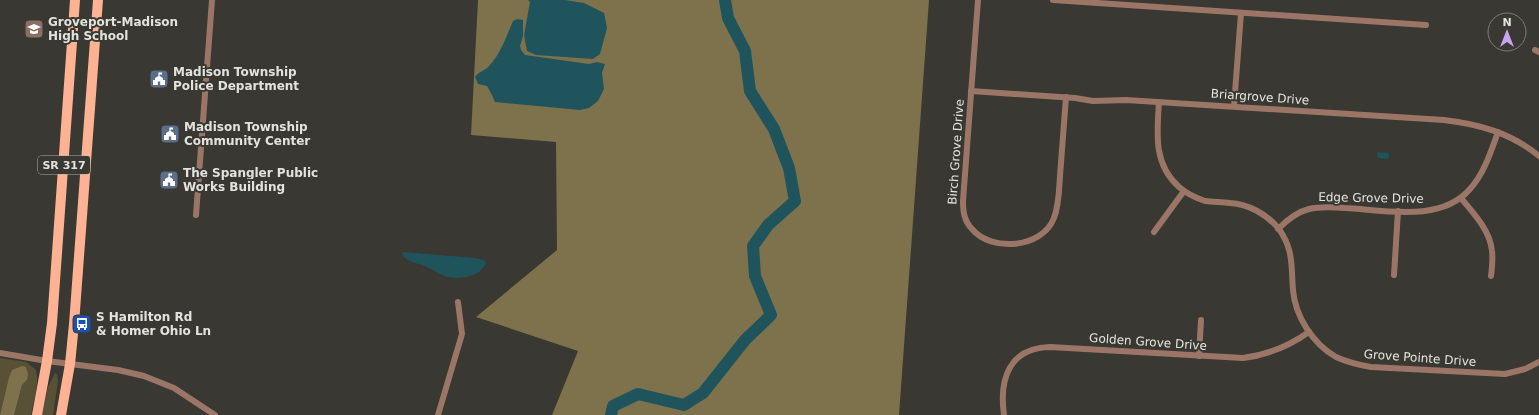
<svg xmlns="http://www.w3.org/2000/svg" width="1539" height="415" viewBox="0 0 1539 415" font-family="'DejaVu Sans',sans-serif">
<style>
.green{fill:#595135}
.forest{fill:#7d724c}
.water{fill:#20545d}
.lines{fill:none;stroke-linecap:round;stroke-linejoin:round}
.river{stroke:#20545d;stroke-width:12}
.street{stroke:#9b7667;stroke-width:6}
.primary{stroke:#feb294;stroke-width:10}
.labels{text-anchor:middle;dominant-baseline:central;stroke-width:4;stroke-linejoin:round;paint-order:stroke}
.shield{fill:#393832;stroke:#b0afaa;stroke-width:1}
.shield-label{font-size:11px;font-weight:bold;fill:#e3e2de}
.poi-label{font-size:12px;font-weight:bold;fill:#e3e2de;stroke:#393832;text-anchor:start}
.street-label{font-size:12px;fill:#e3e2de;stroke:#393832}
</style>
<rect width="100%" height="100%" fill="#393832"/>
<g class="green">
<path d="M0,358L26,362L36,370C40,384 33,401 31,415H14L22,385L27,380L12,370L9,377L0,415Z"/>
<polygon points="55,373 57,374 58,381 53,415 42,415 48,387"/>
</g>
<g class="forest">
<polygon points="478,0 929,0 899,415 552,415 578,351 476,317 557,250 556,142 471,135"/>
<polygon points="22,366 26,367 28,374 27,380 22,385 14,415 0,415 9,377 12,370"/>
</g>
<g class="water">
<polygon points="528,0 565,0 584,3 604,13 607,28 600,54 593,59 536,55 527,51 524,35 530,2"/>
<path d="M517,19L523,20V36L520,46L521,50L525,55L589,64L597,62L605,64L602,73L604,89L598,101L589,108L580,110L495,102L492,95L487,86L478,84L475,77C479,71 485,71 489,66C500,55 507,35 513,21Z"/>
<polygon points="1378,152 1389,153 1388,159 1378,158 1377,154"/>
<path d="M402,252L476,258L486,261C483,278 457,280 444,276C438,274 433,269 427,267C419,263 403,262 402,252Z"/>
</g>
<g class="lines">
<polyline class="river" points="611,415 613,406 638,394 684,405 703,393 745,340 771,315 755,276 753,246 768,225 795,201 789,168 774,129 750,91 745,51 728,18 725,0"/>
<g class="street">
<path d="M978,0L963,201C963,211 964,221 972,229C991,252 1042,249 1054,218C1059,205 1059,190 1060,176C1062,150 1064,124 1066,97"/>
<polyline points="1053,0 1426,25"/>
<polyline points="1535,50 1539,52"/>
<path d="M971,91L1075,98L1093,101L1126,100L1444,120C1479,124 1511,133 1539,156"/>
<path d="M1159,102C1157,133 1153,164 1179,187C1186,193 1196,198 1205,201C1213,202 1221,202 1230,203C1248,204 1267,214 1279,229C1294,250 1291,267 1293,290C1295,316 1313,344 1336,357C1347,362 1359,365 1371,367L1505,374L1525,369L1539,362"/>
<polyline points="1234,106 1241,13"/>
<path d="M1461,198C1474,214 1490,230 1492,251C1493,259 1492,268 1491,276"/>
<polyline points="196,215 212,0"/>
<path d="M1278,229C1287,220 1297,212 1309,209C1321,206 1333,207 1345,208C1384,210 1441,223 1470,189C1484,174 1491,151 1498,132"/>
<polyline points="1154,232 1184,191"/>
<polyline points="1394,275 1398,211"/>
<polyline points="0,353 47,361 118,370 144,376 174,388 215,415"/>
<polyline points="1199,356 1201,320"/>
<polyline points="438,415 462,334 458,302"/>
<path d="M1004,415C999,379 1009,348 1050,347L1243,358C1268,355 1289,346 1309,332"/>
</g>
<g class="primary">
<polyline points="37,415 47,361 52,323 75,0"/>
<polyline points="61,415 70,364 74,324 98,0"/>
</g>
</g>
<defs>
<symbol id="school-square" viewBox="-11 -11 22 22"><rect x="-9" y="-9" width="18" height="18" rx="4" fill="#8d6e63" stroke="#393832"/><path d="M0-5L7-2L0 1L-7-2ZM-4 1L0 2.5L4 1V4Q0 6-4 4Z" fill="#fff"/></symbol>
<symbol id="civic-square" viewBox="-11 -11 22 22"><rect x="-9" y="-9" width="18" height="18" rx="4" fill="#5c6f8a" stroke="#393832"/><path d="M-.6-6.5H3V-4.5H.6V-3L4-1V1h2V6H-6V1h2V-1L-.6-3ZM-1.2 2.5V6h2.4V2.5Z" fill="#fff"/></symbol>
<symbol id="bus-square" viewBox="-11 -11 22 22"><rect x="-9" y="-9" width="18" height="18" rx="4" fill="#1a4fb4" stroke="#393832"/><path d="M-5-6H5V4H4V6H2V4H-2V6H-4V4H-5ZM-3.5-4V0h7V-4ZM-3.5 1.2v1.5H-2V1.2ZM2 1.2v1.5H3.5V1.2Z" fill="#fff"/></symbol>
</defs>
<g fill-rule="evenodd">
<use href="#school-square" x="23" y="18" width="22" height="22"/>
<use href="#civic-square" x="148" y="68" width="22" height="22"/>
<use href="#civic-square" x="159" y="123" width="22" height="22"/>
<use href="#civic-square" x="158" y="169" width="22" height="22"/>
<use href="#bus-square" x="71" y="313" width="22" height="22"/>
</g>
<g class="labels">
<rect class="shield" x="38" y="156" width="52" height="18" rx="3"/>
<g class="shield-label">
<text x="64" y="165">SR 317</text>
</g>
<g class="poi-label">
<text x="48" y="22">Groveport-Madison<tspan x="48" dy="14">High School</tspan></text>
<text x="173" y="72">Madison Township<tspan x="173" dy="14">Police Department</tspan></text>
<text x="184" y="127">Madison Township<tspan x="184" dy="14">Community Center</tspan></text>
<text x="183" y="173">The Spangler Public<tspan x="183" dy="14">Works Building</tspan></text>
<text x="96" y="317">S Hamilton Rd<tspan x="96" dy="14">&amp; Homer Ohio Ln</tspan></text>
</g>
<g class="street-label">
<text transform="translate(1260 97) rotate(4)">Briargrove Drive</text>
<text transform="translate(956 152) rotate(-86)">Birch Grove Drive</text>
<text transform="translate(1371 198) rotate(1)">Edge Grove Drive</text>
<text transform="translate(1148 342) rotate(4)">Golden Grove Drive</text>
<text transform="translate(1420 358) rotate(4)">Grove Pointe Drive</text>
</g>
</g>
<g transform="translate(1507 32)"><circle r="19" fill="#393832" stroke="#7d7c77"/>
<path d="M0-3L7 15L0 10L-7 15Z" fill="#c8a6ef"/>
<text y="-6" font-size="11" font-weight="bold" text-anchor="middle" fill="#e3e2de">N</text>
</g>
</svg>
